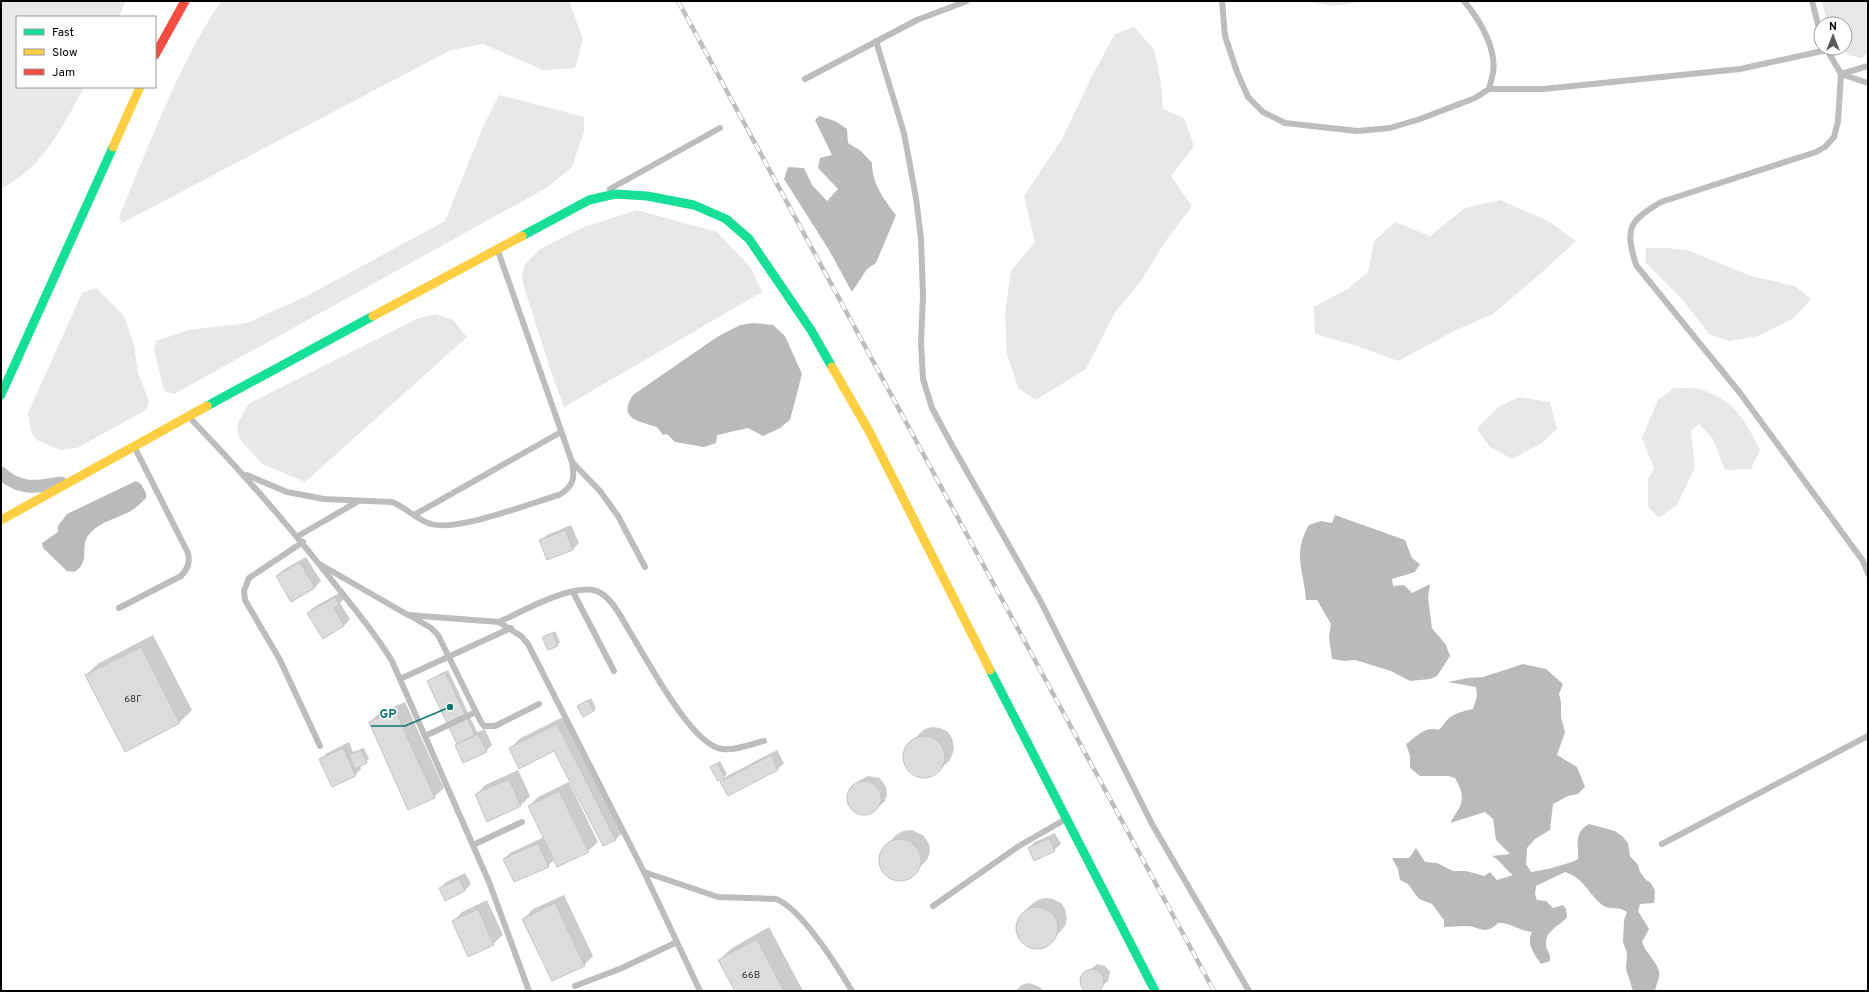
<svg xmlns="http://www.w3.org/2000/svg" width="1869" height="992" viewBox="0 0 1869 992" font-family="Overpass,sans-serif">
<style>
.green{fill:#e8e8e8}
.water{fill:#bababa}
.shadow{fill:#0003}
.building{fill:#dcdcdc;stroke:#c4c4c4}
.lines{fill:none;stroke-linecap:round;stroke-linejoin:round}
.lane{stroke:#bdbdbd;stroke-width:6}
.street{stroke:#bdbdbd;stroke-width:13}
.fast{stroke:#16e098;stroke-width:9}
.slow{stroke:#ffcf43;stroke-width:9}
.jam{stroke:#f24e42;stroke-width:9}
.rail-casing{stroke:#bdbdbd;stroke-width:4.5}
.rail{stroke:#fff;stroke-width:3;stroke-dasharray:9;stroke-linecap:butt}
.labels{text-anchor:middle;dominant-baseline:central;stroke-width:3;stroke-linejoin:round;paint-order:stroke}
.number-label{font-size:10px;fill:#373737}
.leader{fill:none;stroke:#0f766e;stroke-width:1.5}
.callout-dot{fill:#0f766e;stroke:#fff;stroke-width:1.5}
.callout-label{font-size:13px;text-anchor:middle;font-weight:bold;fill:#0f766e;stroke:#fff;stroke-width:3;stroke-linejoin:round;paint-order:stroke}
</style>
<rect width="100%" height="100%" fill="#fff"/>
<g class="green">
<path d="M1,1H126L119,17H17V87H84C62,128 44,166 1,189Z"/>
<path d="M221,1H569L583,39L575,68L543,70L483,44L451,50L122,223L119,217C150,144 177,67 221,1Z"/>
<polygon points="1305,1 1368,1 1333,6"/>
<polygon points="1822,1 1868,1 1868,53 1861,58 1848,55 1842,48 1845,48 1845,24 1827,24"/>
<polygon points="1134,27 1154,49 1161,82 1163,109 1184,118 1194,146 1171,176 1192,206 1165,242 1141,281 1114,314 1086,369 1036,400 1018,388 1007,354 1005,313 1011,271 1035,242 1024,196 1062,139 1093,74 1115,34"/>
<polygon points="499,95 584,117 584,132 572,167 548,187 174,394 164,391 154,350 156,341 189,330 247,323 305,297 445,221 483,127"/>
<polygon points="1500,200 1550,222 1576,241 1540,274 1493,314 1456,330 1398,361 1354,345 1315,334 1314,307 1349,288 1368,272 1374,241 1395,222 1430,236 1465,208"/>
<polygon points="637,210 717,232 751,268 762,292 564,407 552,375 523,284 522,273 526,263 540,249 581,228"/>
<polygon points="1646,248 1666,248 1687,250 1751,276 1795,286 1811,299 1794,318 1758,336 1729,341 1709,334 1682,299 1645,262"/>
<polygon points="96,288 124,316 134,345 138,373 149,401 146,410 77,448 60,450 37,440 31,432 28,413 82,293"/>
<polygon points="435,314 453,320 467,337 305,482 262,464 239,438 237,425 248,404 419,318"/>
<path d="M1674,388C1682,388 1692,387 1699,389C1734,399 1745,420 1760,450L1751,469L1725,470L1713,439L1699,424L1691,431L1695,467L1677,505L1659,518L1648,507V479L1654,469L1642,438L1658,400Z"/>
<polygon points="1519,397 1550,402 1557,429 1542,443 1512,459 1490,447 1477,429 1498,407"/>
</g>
<g class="water">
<path d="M819,116L835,121L847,129L848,143L861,151L872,163C872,183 884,200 896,215L876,263L867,269L852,292L829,250L784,179L788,167L804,168L812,185L827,201L838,189L818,168L820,158L832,155L815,120Z"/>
<path d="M753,323L773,325L785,336L802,374L790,420L780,428L763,436L748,428L717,435L716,443L704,447L675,442L667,434L663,435L657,427C639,421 617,419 633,395L717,337L740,325Z"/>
<path d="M136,481L141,484L146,493V498C141,503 135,509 129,512C117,518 101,522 91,532C77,546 93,561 74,572L67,571L43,548L42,543L58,532V526L67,514Z"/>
<path d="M1335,515L1405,540L1412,558L1420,564L1415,572L1392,579L1393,586L1404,585L1412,593L1430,584L1428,598L1432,628L1446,645L1450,656L1437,676L1430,679L1410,681L1391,671L1355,660L1345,661L1332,659L1329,637L1331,624L1317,600H1306C1304,570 1292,554 1309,525L1321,521L1332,523Z"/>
<path d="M1523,664L1546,669L1563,684L1559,694L1561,702V717L1565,732L1557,755L1577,767L1585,787L1578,794L1568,796L1553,804L1550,830L1535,839L1527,848L1526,864L1531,872C1541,871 1570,864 1578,859C1579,844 1573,833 1589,824L1615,831L1623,837L1628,843L1630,856L1638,865L1640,872L1646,880L1651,883L1655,891L1654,903L1640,904L1638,911L1649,929L1642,942C1645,952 1658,963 1659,972C1660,978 1656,985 1655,991H1633L1626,969L1627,953L1623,942L1624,920L1627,912C1619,906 1610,910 1604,906C1588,895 1586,879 1565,872L1536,886L1535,894L1537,900L1546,901L1553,908L1563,905L1566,909L1567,917C1559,927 1545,930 1546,945C1547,951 1551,954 1550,961L1541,964C1534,954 1526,944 1532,932C1519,931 1511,922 1498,923C1484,937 1479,925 1464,926C1458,926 1451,927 1444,927V920L1432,904L1419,899L1408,884L1400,880L1398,869L1392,858H1409L1416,848L1425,862L1437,863L1453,871H1466L1484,876L1490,872L1497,880L1513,875C1505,869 1501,861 1492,856L1510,854L1496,840L1493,819L1485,812L1450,823C1462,804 1467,799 1455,778L1448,776H1420L1410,768V756L1406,744C1418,736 1424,726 1438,730C1443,727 1444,723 1447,720C1454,713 1464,711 1473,709L1477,696L1476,687L1448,682L1468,678L1483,677Z"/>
</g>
<g class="shadow">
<polygon points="571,525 579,543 573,549 540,541 547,535"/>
<polygon points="306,557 321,581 315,587 292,601 277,576 283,570"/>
<polygon points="341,592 345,598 340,603 350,619 344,626 308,613 314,607"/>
<polygon points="555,631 560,642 557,645 543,638"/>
<polygon points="153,635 192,710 180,722 125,750 86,675 99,663"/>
<polygon points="448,670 477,732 485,729 492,745 486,751 458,744 428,681"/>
<polygon points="591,698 596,708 594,711 579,706"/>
<polygon points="405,702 444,788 434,797 370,722 379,713"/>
<polygon points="567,715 625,830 616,839 604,845 555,749 510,749 519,739"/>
<polygon points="932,727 940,728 948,732 952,738 954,747 953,753 949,761 934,775 925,777 918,776 910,772 905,765 904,757 905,750 919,734 925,729"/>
<polygon points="349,742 353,752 364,748 369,759 359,765 361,769 355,775 321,759 327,753"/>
<polygon points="777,750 784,763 778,769 728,795 721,782 727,776"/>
<polygon points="720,761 727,774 724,777 712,767"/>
<polygon points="518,770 530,796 521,805 488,821 476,795 485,785"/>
<polygon points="868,776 880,778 886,787 887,795 885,801 873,812 860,814 850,807 848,794 857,782"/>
<polygon points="569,782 598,842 588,851 555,859 548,866 504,859 510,853 544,837 529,806 538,797"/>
<polygon points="912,830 924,836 929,844 930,851 928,858 914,874 905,879 897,880 890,878 881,867 879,859 882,850 896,835 903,831"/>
<polygon points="1055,833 1061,844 1054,850 1034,859 1029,848 1035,842"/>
<polygon points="465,873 471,884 465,890 440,888 446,882"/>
<polygon points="564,895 593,956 584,965 524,919 533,909"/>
<polygon points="1045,898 1053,899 1061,903 1065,909 1067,918 1065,926 1051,942 1038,948 1031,947 1023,942 1019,936 1017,928 1018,922 1022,914 1032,904 1038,900"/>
<polygon points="487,900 503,935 493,944 453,921 462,912"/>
<polygon points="769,927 803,991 736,991 719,960 732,948"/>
<polygon points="1097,964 1105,966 1110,972 1108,981 1096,991 1086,991 1081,984 1083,975"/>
<polygon points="1029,983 1040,987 1043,991 1015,991 1022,985"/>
</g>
<g class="building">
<polygon points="565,530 573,550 547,560 539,540"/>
<polygon points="300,562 315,588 291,602 276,576"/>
<polygon points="335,597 339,605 334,608 344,626 323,639 307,613"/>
<polygon points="552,633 558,646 548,650 542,637"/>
<polygon points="141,647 180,723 125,752 85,675"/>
<polygon points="445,672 475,735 457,744 427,681"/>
<polygon points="588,700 594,711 583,717 577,706"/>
<polygon points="395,710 435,798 408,810 369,722"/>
<polygon points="557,724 616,840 603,846 554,751 519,769 509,748"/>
<polygon points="478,734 487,752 463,763 455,745"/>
<circle cx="924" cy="757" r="21"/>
<polygon points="343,748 356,776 332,787 319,759"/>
<polygon points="361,750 367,763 355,769 349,755"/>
<polygon points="771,755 778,770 728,796 720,782"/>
<polygon points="717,763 725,778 718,781 710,767"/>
<polygon points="509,779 521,806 487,822 475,794"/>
<circle cx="864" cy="798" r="17"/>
<polygon points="559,791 589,852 557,867 528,806"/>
<polygon points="1049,838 1055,851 1034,861 1028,848"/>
<circle cx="900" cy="860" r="21"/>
<polygon points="538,843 549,867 514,882 503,859"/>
<polygon points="459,879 465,891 445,901 439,888"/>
<polygon points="555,903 585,966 552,981 522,919"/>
<circle cx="1037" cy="928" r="21"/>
<polygon points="478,909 494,945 468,957 452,921"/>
<polygon points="757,939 784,991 735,991 718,960"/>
<circle cx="1092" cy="981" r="12"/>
</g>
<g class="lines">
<g class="lane">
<polyline points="1222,1 1225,36 1237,72 1248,97 1263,112 1285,123 1357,131 1390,128 1420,119 1475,98 1489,89 1543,89 1740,69 1827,50"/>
<path d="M1464,1C1479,19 1497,48 1493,73C1492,78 1490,84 1489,89"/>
<polyline points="1812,1 1821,36"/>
<polyline points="876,41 904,133 916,198 921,239 923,295 921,343 923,379 932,408 953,447 1041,602 1152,824 1249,991"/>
<path d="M1826,48L1841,74L1838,121L1834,137L1825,147L1816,152L1661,202C1628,222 1625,228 1636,265L1740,393L1863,561L1868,574"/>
<polyline points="1841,74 1868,83"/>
<polyline points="1841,74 1868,66"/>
<polyline points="805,79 917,20 967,1"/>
<polyline points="610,189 720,128"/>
<path d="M190,418C242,472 288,524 334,583C354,608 375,633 392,661L489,882L529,991"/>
<polyline points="572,462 600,491 618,516 645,567"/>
<path d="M247,475L287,492L324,499L392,502C406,507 416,520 431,524C457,532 531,503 559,495C574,486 575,478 572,462L498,251"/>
<polyline points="414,515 561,432"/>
<polyline points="298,536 357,502"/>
<polyline points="303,542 249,578 244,591 245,600 280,660 320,746"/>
<polyline points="321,565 408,615 499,622 521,636 528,644 644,872 700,991"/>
<polyline points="573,592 614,671"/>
<path d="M119,608L181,576C188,568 190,563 188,553L135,448"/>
<polyline points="409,615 431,628 438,635 481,722 484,726 495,726 539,704"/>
<path d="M499,622C523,611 567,586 593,590C609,593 620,615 627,627C644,654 691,746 722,749C735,751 751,744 764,741"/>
<polyline points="400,679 511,628"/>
<polyline points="425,736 476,712"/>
<polyline points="1662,844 1868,736"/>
<polyline points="473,845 522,822"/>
<path d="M644,872L718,897L776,899C802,909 837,966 852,991"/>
<polyline points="933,906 1019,846 1064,820"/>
<polyline points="575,986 622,968 677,942"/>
</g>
<path class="street" d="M1,473C21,491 37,487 61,483"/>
<g class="fast">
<polyline points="522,236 589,200 615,194 647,196 694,205 726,219 749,239 811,330 832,367"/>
<polyline points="1,395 113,147"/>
<polyline points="207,406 373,316"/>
<polyline points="990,670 1155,991"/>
</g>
<g class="slow">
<polyline points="113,147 140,87"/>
<polyline points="373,316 522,236"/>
<polyline points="832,367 869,431 990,670"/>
<polyline points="1,520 207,406"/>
</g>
<polyline class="jam" points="155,55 185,1"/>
<defs>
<polyline id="rail" points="678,1 1214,991"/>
</defs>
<use href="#rail" class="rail-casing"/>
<use href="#rail" class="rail"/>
</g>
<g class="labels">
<g class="number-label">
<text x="133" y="699">68Г</text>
<text x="751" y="975">66В</text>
</g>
</g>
<path class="leader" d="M450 707L405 726H371"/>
<circle class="callout-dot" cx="450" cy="707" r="4"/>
<g class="callout-label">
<text x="388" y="718">GP</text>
</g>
<rect width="1869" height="992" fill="none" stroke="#000000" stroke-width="4"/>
<rect x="16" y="16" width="140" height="72" fill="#ffffff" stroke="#999999"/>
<rect x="24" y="29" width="20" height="6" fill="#16e098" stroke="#999999"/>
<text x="52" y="36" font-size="12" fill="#000000">Fast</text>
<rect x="24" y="49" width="20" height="6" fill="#ffcf43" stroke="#999999"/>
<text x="52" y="56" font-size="12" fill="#000000">Slow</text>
<rect x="24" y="69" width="20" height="6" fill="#f24e42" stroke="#999999"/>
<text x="52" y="76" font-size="12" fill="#000000">Jam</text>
<g transform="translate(1833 36)"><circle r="19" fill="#ffffff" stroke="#999999"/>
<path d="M0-3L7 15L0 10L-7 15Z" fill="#595959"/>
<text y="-6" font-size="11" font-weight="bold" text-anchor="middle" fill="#000000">N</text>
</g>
</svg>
